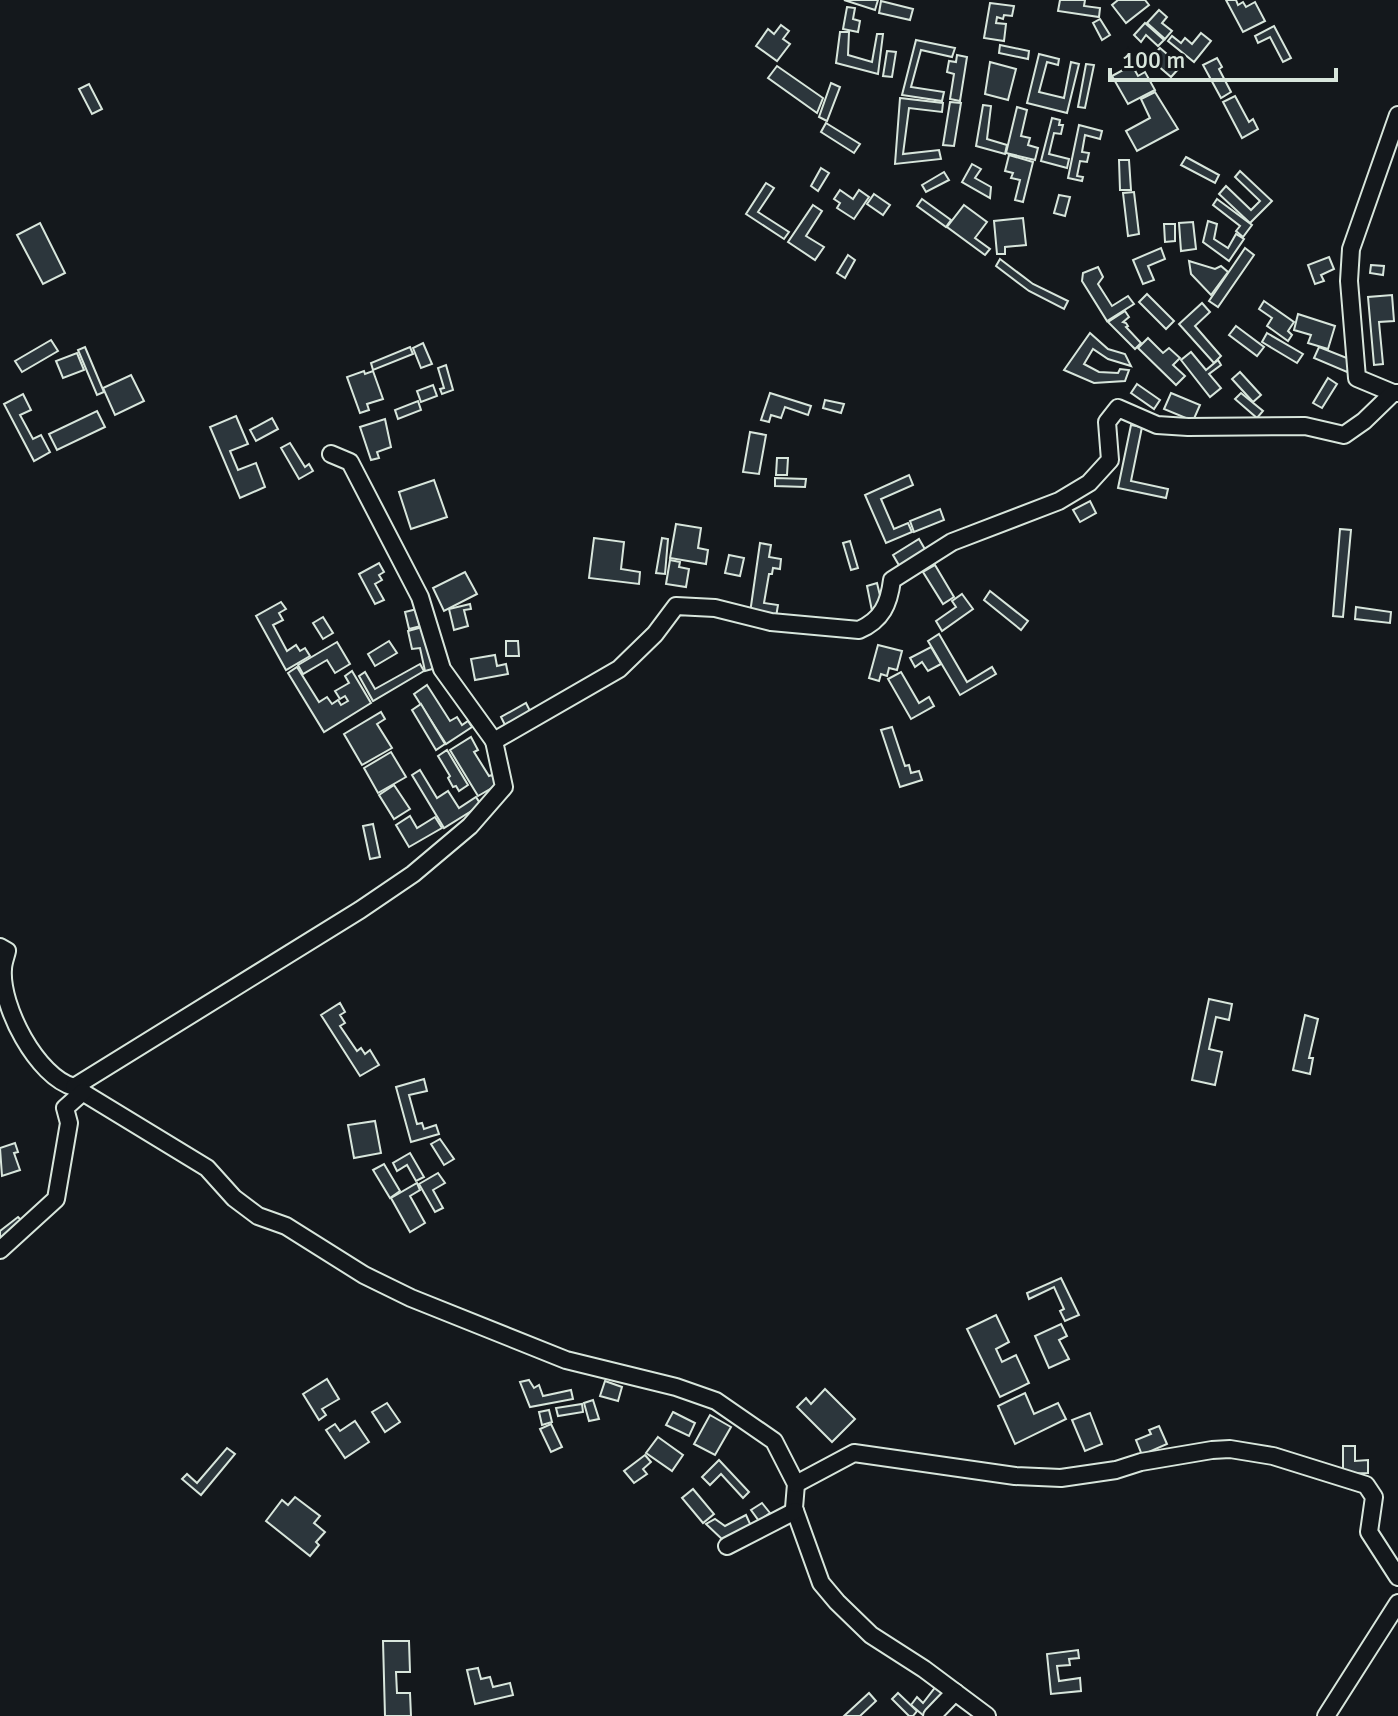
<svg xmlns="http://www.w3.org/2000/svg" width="1398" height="1716" viewBox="0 0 1398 1716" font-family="Signika,sans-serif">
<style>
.building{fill:#2c363c;stroke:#d8e6dc;stroke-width:2}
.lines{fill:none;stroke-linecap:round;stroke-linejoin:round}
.minor-casing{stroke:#d8e6dc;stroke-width:20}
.minor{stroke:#14181c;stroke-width:16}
</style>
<rect width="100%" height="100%" fill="#14181c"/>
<g class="building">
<polygon points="844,0 878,0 875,10"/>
<polygon points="1060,0 1085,0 1084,6 1100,8 1099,17 1058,11"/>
<polygon points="1118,0 1145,0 1149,5 1126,23 1112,5"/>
<polygon points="1226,0 1236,0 1238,5 1243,2 1246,7 1255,2 1265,21 1243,32"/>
<polygon points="881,1 913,9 910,20 879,13"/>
<polygon points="990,3 1014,6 1012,16 1004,15 1003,19 997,17 996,23 1006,24 1004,41 984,38"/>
<polygon points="847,7 855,8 853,19 860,21 858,32 843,29"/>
<polygon points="1159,10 1167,17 1162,23 1172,31 1165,39 1147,23"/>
<polygon points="1100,19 1110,35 1102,40 1093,23"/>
<polygon points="1145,23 1164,40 1158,46 1146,35 1141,42 1134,35"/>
<polygon points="781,25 789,31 783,39 790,44 777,61 756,46 768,29 774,34"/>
<polygon points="1274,26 1291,58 1283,62 1270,37 1258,43 1255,36"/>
<polygon points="840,32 849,32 848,55 872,62 877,34 883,34 878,74 836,63"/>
<polygon points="1201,33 1211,41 1194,62 1168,41 1172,36 1181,43 1185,38 1192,44"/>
<polygon points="916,40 955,48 952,57 921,50 911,87 944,92 942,101 902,95"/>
<polygon points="1000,45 1029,51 1028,59 999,53"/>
<polygon points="1160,48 1181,66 1171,77 1150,59"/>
<polygon points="887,51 896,52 892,77 883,76"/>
<polygon points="1039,54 1059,59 1058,65 1047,62 1039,92 1064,98 1071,62 1079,64 1067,113 1027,103"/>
<polygon points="957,55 967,57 960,101 950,99 954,74 947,72 949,61 956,62"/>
<polygon points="1217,58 1222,67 1219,69 1231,92 1221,98 1203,65"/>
<polygon points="990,62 1016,69 1008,100 985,94"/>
<polygon points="1086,64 1094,65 1085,108 1078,107"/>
<polygon points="1132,65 1138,76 1145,72 1155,90 1128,104 1112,76"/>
<polygon points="777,66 823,98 817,113 768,78"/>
<polygon points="831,83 840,87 827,121 819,117"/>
<polygon points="89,84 102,109 92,114 79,89"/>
<polygon points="1155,92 1178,129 1137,151 1126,131 1150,118 1141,99"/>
<polygon points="1235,96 1249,122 1253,119 1258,129 1242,138 1223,102"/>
<polygon points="900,98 943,103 942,112 909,108 903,154 939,150 941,159 895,164"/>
<polygon points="950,102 961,103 954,146 943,145"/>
<polygon points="983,105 991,106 987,139 1007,145 1005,154 976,146"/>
<polygon points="1017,107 1027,110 1021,136 1030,138 1028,145 1038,148 1035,160 1006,153"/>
<polygon points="1052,118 1060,120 1059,125 1063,125 1061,134 1054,133 1049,154 1069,159 1067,168 1041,161"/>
<polygon points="826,123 860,144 854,153 821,132"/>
<polygon points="1079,125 1102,131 1100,139 1085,135 1082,152 1089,153 1087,162 1080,161 1077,176 1083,177 1082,181 1068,178"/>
<polygon points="1009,155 1033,162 1023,202 1015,200 1020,180 1011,178 1013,173 1005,171"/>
<polygon points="1186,157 1219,175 1215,183 1181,165"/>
<polygon points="1119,160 1129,160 1131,190 1120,190"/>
<polygon points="972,164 981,169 975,178 991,187 990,198 962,182"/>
<polygon points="821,168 829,173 818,191 811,186"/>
<polygon points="1240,171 1272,201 1250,223 1219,194 1226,186 1251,210 1260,201 1235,177"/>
<polygon points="944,172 949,180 926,192 922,185"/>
<polygon points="766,183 774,188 758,212 789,232 784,239 746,214"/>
<polygon points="840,190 853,199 859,190 869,197 854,219 837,208 840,203 834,199"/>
<polygon points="1134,192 1139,234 1128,236 1123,193"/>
<polygon points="874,194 890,205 883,215 867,204"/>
<polygon points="1059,195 1070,197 1065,216 1054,213"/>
<polygon points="922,199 951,220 946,227 917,206"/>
<polygon points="1217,199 1252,225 1243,237 1236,231 1240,226 1213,205"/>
<polygon points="813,205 822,211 806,236 824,247 815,260 788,242"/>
<polygon points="964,205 987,222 975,238 990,249 985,255 947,227"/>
<polygon points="1023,218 1026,245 1005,247 1005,254 997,254 994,221"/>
<polygon points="1208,221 1217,224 1214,239 1228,248 1236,234 1244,239 1229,261 1203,242"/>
<polygon points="1193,222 1196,249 1181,251 1179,223"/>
<polygon points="40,223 65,273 43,284 17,235"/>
<polygon points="1164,224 1175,224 1175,241 1165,242"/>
<polygon points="1161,248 1165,259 1148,266 1154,280 1143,284 1133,260"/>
<polygon points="1245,248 1254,255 1218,307 1209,301"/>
<polygon points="848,255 855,260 845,278 837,273"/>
<polygon points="1329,257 1334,269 1321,275 1324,281 1315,284 1308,265"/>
<polygon points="1000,259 1033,284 1068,301 1064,309 1029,291 996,266"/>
<polygon points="1189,261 1215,269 1221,266 1228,272 1211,295 1191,274"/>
<polygon points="1371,265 1384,266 1383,275 1370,273"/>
<polygon points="1098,267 1103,277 1098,284 1112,306 1128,296 1134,304 1107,321 1082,281 1083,273"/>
<polygon points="1147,294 1174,321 1166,329 1139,302"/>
<polygon points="1392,295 1394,321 1379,322 1383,364 1374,365 1368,297"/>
<polygon points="1264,301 1294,322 1288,331 1292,335 1288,341 1267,326 1272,318 1259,309"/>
<polygon points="1202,303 1210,312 1195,326 1221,356 1214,363 1179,324"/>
<polygon points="1125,311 1129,317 1123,322 1126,323 1128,326 1126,327 1141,343 1135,349 1108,322"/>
<polygon points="1298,314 1335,326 1328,349 1308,343 1311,335 1294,330"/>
<polygon points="1236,326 1264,347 1257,356 1229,335"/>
<polygon points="1090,333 1108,349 1125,354 1131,366 1108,359 1093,349 1084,364 1099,372 1118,373 1120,369 1129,370 1125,381 1094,383 1064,370"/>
<polygon points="1267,333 1303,354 1297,363 1262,342"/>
<polygon points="1148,338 1163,353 1169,348 1180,358 1173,365 1185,376 1176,385 1138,348"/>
<polygon points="51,340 58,351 22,372 15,361"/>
<polygon points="423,343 432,364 421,368 413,348"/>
<polygon points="85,347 104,392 97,395 78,350"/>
<polygon points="410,347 413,354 373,370 371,363"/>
<polygon points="1319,347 1352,360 1347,372 1314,358"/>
<polygon points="1191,352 1206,370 1218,360 1221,365 1209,374 1221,388 1210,397 1181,360"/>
<polygon points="77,353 84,370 63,378 56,361"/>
<polygon points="446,365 453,390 442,394 440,389 444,388 438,368"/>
<polygon points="364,371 365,374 373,371 383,399 367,404 369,410 360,413 347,377"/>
<polygon points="1240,372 1261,395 1253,402 1232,379"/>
<polygon points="131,375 144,401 115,415 103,388"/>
<polygon points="1328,378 1337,384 1322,408 1313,403"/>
<polygon points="1137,384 1160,400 1154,409 1131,393"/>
<polygon points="433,385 437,396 421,402 417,391"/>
<polygon points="770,393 811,406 808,415 785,407 781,418 771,415 769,422 761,420"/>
<polygon points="1171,393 1200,405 1193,421 1164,409"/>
<polygon points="1241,393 1263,411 1257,418 1235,399"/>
<polygon points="23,394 31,410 20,415 33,439 41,435 50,452 34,461 4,404"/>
<polygon points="825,400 844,404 841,413 823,408"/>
<polygon points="418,401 421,410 398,419 395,410"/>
<polygon points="97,411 105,427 57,450 49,434"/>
<polygon points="236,416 248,444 230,451 238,470 256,463 265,487 240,498 210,427"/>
<polygon points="272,418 278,429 256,441 250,430"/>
<polygon points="385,419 391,447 377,452 379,458 371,460 360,427"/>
<polygon points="1131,425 1142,427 1131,481 1168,489 1166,498 1118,488"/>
<polygon points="750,432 766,435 759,474 743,472"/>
<polygon points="290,443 305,467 309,464 313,471 299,479 281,448"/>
<polygon points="777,458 788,458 787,475 776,475"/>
<polygon points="909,475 913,485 881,499 894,529 908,523 912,532 886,543 865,495"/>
<polygon points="775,478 806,479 805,487 775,486"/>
<polygon points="434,480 447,517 411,529 399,492"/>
<polygon points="1090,501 1096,513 1080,522 1073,510"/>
<polygon points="940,509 944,520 914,532 910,521"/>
<polygon points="676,524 701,528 698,548 708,550 706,564 670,558"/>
<polygon points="1340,529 1351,530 1343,617 1333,616"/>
<polygon points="594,538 624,542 621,569 640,572 639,584 589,578"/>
<polygon points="662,538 668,539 665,574 656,573"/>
<polygon points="919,539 926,551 900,567 893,555"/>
<polygon points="850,541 858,568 851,570 843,543"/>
<polygon points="760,543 771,545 769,557 781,559 780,569 773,568 772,574 769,574 764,603 778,605 776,617 750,613"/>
<polygon points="729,555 744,558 740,576 725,573"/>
<polygon points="670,560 680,562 679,567 689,569 686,587 666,584"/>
<polygon points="379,563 384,572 379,575 382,580 375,584 384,600 375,604 359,574"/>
<polygon points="935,565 954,597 943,604 923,572"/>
<polygon points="465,572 477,594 444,611 433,588"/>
<polygon points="877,583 883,608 873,616 867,586"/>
<polygon points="990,591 1028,621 1021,630 984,600"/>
<polygon points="962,594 973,609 942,631 936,621 956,607 952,601"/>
<polygon points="281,602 286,609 279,613 283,620 273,625 287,651 296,645 300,651 305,648 310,656 286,670 256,616"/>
<polygon points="470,604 471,609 464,610 468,626 454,630 449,609"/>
<polygon points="1356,607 1391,612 1390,623 1355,619"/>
<polygon points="421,608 425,625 409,629 405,612"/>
<polygon points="323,617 333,633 323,639 313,623"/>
<polygon points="426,626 436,668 425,671 420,648 412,649 408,631"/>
<polygon points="939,634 967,682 992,667 996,674 960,695 928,641"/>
<polygon points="389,641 397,653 375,666 368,654"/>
<polygon points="506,641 518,641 519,656 506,656"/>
<polygon points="337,642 350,664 335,673 327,660 303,674 298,665"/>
<polygon points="878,645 902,651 897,670 889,668 887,676 881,674 879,681 869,678"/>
<polygon points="931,647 941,664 928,671 922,662 915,667 910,658"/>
<polygon points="495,655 497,666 506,664 508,674 475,680 471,659"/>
<polygon points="420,664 424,671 373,701 359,676 365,672 375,689"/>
<polygon points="297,667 319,702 327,697 332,704 338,700 341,705 348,701 345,696 340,699 335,691 349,683 345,676 352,671 371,703 324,732 288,673"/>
<polygon points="901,672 919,703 929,697 934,706 911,719 888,679"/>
<polygon points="427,685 450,721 457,717 462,725 468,721 472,727 446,744 414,694"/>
<polygon points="526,703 532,715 507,729 501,717"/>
<polygon points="421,704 445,744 436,750 412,710"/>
<polygon points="381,712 385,719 377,724 392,748 362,765 344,734"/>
<polygon points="892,727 905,766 909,765 911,773 919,771 922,780 900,787 881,730"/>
<polygon points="471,737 478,750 474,752 489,776 492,775 497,785 478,796 450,750"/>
<polygon points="447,750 468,785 459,791 456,786 453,787 448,778 450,776 438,756"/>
<polygon points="391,752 406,777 378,793 364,768"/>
<polygon points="420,770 437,798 448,791 459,808 476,797 481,805 444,828 412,775"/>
<polygon points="394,785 410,809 394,819 379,795"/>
<polygon points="410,816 417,828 435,817 442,828 409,847 396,825"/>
<polygon points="373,824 380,857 370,859 363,826"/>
<polygon points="1209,999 1232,1004 1229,1020 1216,1017 1209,1049 1222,1052 1215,1085 1192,1080"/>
<polygon points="340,1003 345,1012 340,1015 345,1023 340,1026 357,1051 361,1048 365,1054 370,1050 379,1065 360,1076 321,1015"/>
<polygon points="1305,1015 1318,1019 1309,1058 1313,1058 1310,1074 1293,1070"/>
<polygon points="424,1079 427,1091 409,1095 417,1124 422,1123 424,1129 436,1125 439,1134 411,1142 396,1087"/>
<polygon points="375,1121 381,1153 354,1158 348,1125"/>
<polygon points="440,1139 454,1159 444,1165 431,1144"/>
<polygon points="15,1143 18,1152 14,1153 20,1170 2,1176 0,1148"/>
<polygon points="410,1153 424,1177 416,1181 407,1165 397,1171 393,1163"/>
<polygon points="384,1164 400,1191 390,1198 373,1170"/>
<polygon points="438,1173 445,1183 433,1190 443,1208 435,1212 419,1184"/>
<polygon points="417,1183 420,1190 410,1196 425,1223 410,1232 391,1198"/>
<polygon points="18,1217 25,1224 0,1245 0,1231"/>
<polygon points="1061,1278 1079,1315 1065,1321 1060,1311 1064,1309 1054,1287 1029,1299 1027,1293"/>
<polygon points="996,1315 1009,1342 996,1349 1002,1362 1016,1355 1029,1383 1000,1397 967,1329"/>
<polygon points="1061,1324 1067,1336 1059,1340 1069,1359 1049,1368 1035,1336"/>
<polygon points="327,1379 339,1399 322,1409 326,1415 319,1420 303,1394"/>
<polygon points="529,1380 534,1388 539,1385 543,1396 571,1390 573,1399 530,1407 520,1382"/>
<polygon points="605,1381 622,1387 618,1401 600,1396"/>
<polygon points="825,1389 855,1419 832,1442 797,1407 806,1398 811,1404"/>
<polygon points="1025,1393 1034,1414 1058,1403 1066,1419 1015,1444 998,1406"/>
<polygon points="593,1400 599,1419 589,1421 584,1403"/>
<polygon points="387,1403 400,1422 385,1432 372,1412"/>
<polygon points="582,1404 583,1412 558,1416 556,1408"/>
<polygon points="549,1410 552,1422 542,1425 539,1412"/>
<polygon points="673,1412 695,1423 689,1436 666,1425"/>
<polygon points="1090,1413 1102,1444 1085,1451 1072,1420"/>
<polygon points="710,1415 731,1427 715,1455 694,1444"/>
<polygon points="355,1421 369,1442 345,1458 326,1430 335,1424 340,1431"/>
<polygon points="551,1424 562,1447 551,1452 540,1429"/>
<polygon points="1159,1426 1167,1444 1142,1455 1136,1440 1151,1434 1149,1430"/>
<polygon points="658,1437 683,1455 672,1471 646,1453"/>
<polygon points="1343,1446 1355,1446 1355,1461 1368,1460 1368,1473 1343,1474"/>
<polygon points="227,1448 235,1454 201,1495 182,1479 187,1474 197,1483"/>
<polygon points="645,1455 651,1462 643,1469 647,1474 634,1483 624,1471"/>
<polygon points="719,1460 749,1492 743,1498 721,1474 710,1485 702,1477"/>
<polygon points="693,1489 714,1514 703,1523 682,1498"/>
<polygon points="295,1497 320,1516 314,1523 325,1532 316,1542 319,1545 310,1556 266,1521 282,1500 288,1505"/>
<polygon points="762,1503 770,1513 759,1521 751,1510"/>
<polygon points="746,1515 751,1526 724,1541 706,1524 715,1519 725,1526"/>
<polygon points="383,1641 409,1641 410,1672 396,1672 397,1693 410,1693 411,1716 385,1716"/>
<polygon points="1078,1650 1079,1658 1069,1659 1070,1665 1057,1666 1059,1681 1080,1678 1081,1691 1051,1694 1047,1654"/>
<polygon points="478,1668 481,1679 490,1677 493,1687 510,1683 513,1695 475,1704 467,1670"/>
<polygon points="937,1685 946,1692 924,1716 911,1705 917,1697 923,1703"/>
<polygon points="869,1693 876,1701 860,1716 844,1716"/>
<polygon points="898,1693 917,1711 913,1716 909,1716 892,1699"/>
</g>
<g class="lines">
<defs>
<g id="minor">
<polyline points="1393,393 1357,378 1349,281 1351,249 1398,115"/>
<polyline points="331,454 350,462 420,597 442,669 494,741"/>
<path d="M0,947L7,951C6,956 3,963 3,969C0,1006 37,1077 74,1087L207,1168L234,1198L258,1216L286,1226L364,1275L411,1298L566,1360L676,1387L716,1401L774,1441L796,1484L794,1508L821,1583L837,1602L871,1635L924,1669L987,1716"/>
<path d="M74,1087L360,910L413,874L470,826L504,787L494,741L619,669L655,634L676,606L715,608L771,622L859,630C882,620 889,604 892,580L952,542L1059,501L1089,483L1110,460L1107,422L1118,408L1157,425L1188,427L1305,426L1344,435L1364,421L1393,393H1398"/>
<polyline points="0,1250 56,1199 69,1123 65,1108 83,1092"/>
<polyline points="796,1484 854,1453 1015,1476 1061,1478 1116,1470 1141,1462 1212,1450 1230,1449 1273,1456 1366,1485 1374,1497 1369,1532 1398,1577"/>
<polyline points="727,1546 795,1511"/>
<polyline points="932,1716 955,1692"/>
<polyline points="1326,1716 1398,1603"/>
</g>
</defs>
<use href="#minor" class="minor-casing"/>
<use href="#minor" class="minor"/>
</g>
<path d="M1110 68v12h226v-12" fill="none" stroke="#d8e6dc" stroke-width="4"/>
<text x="1122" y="68" font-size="24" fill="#d8e6dc" stroke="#14181c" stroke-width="6" paint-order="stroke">100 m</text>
</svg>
